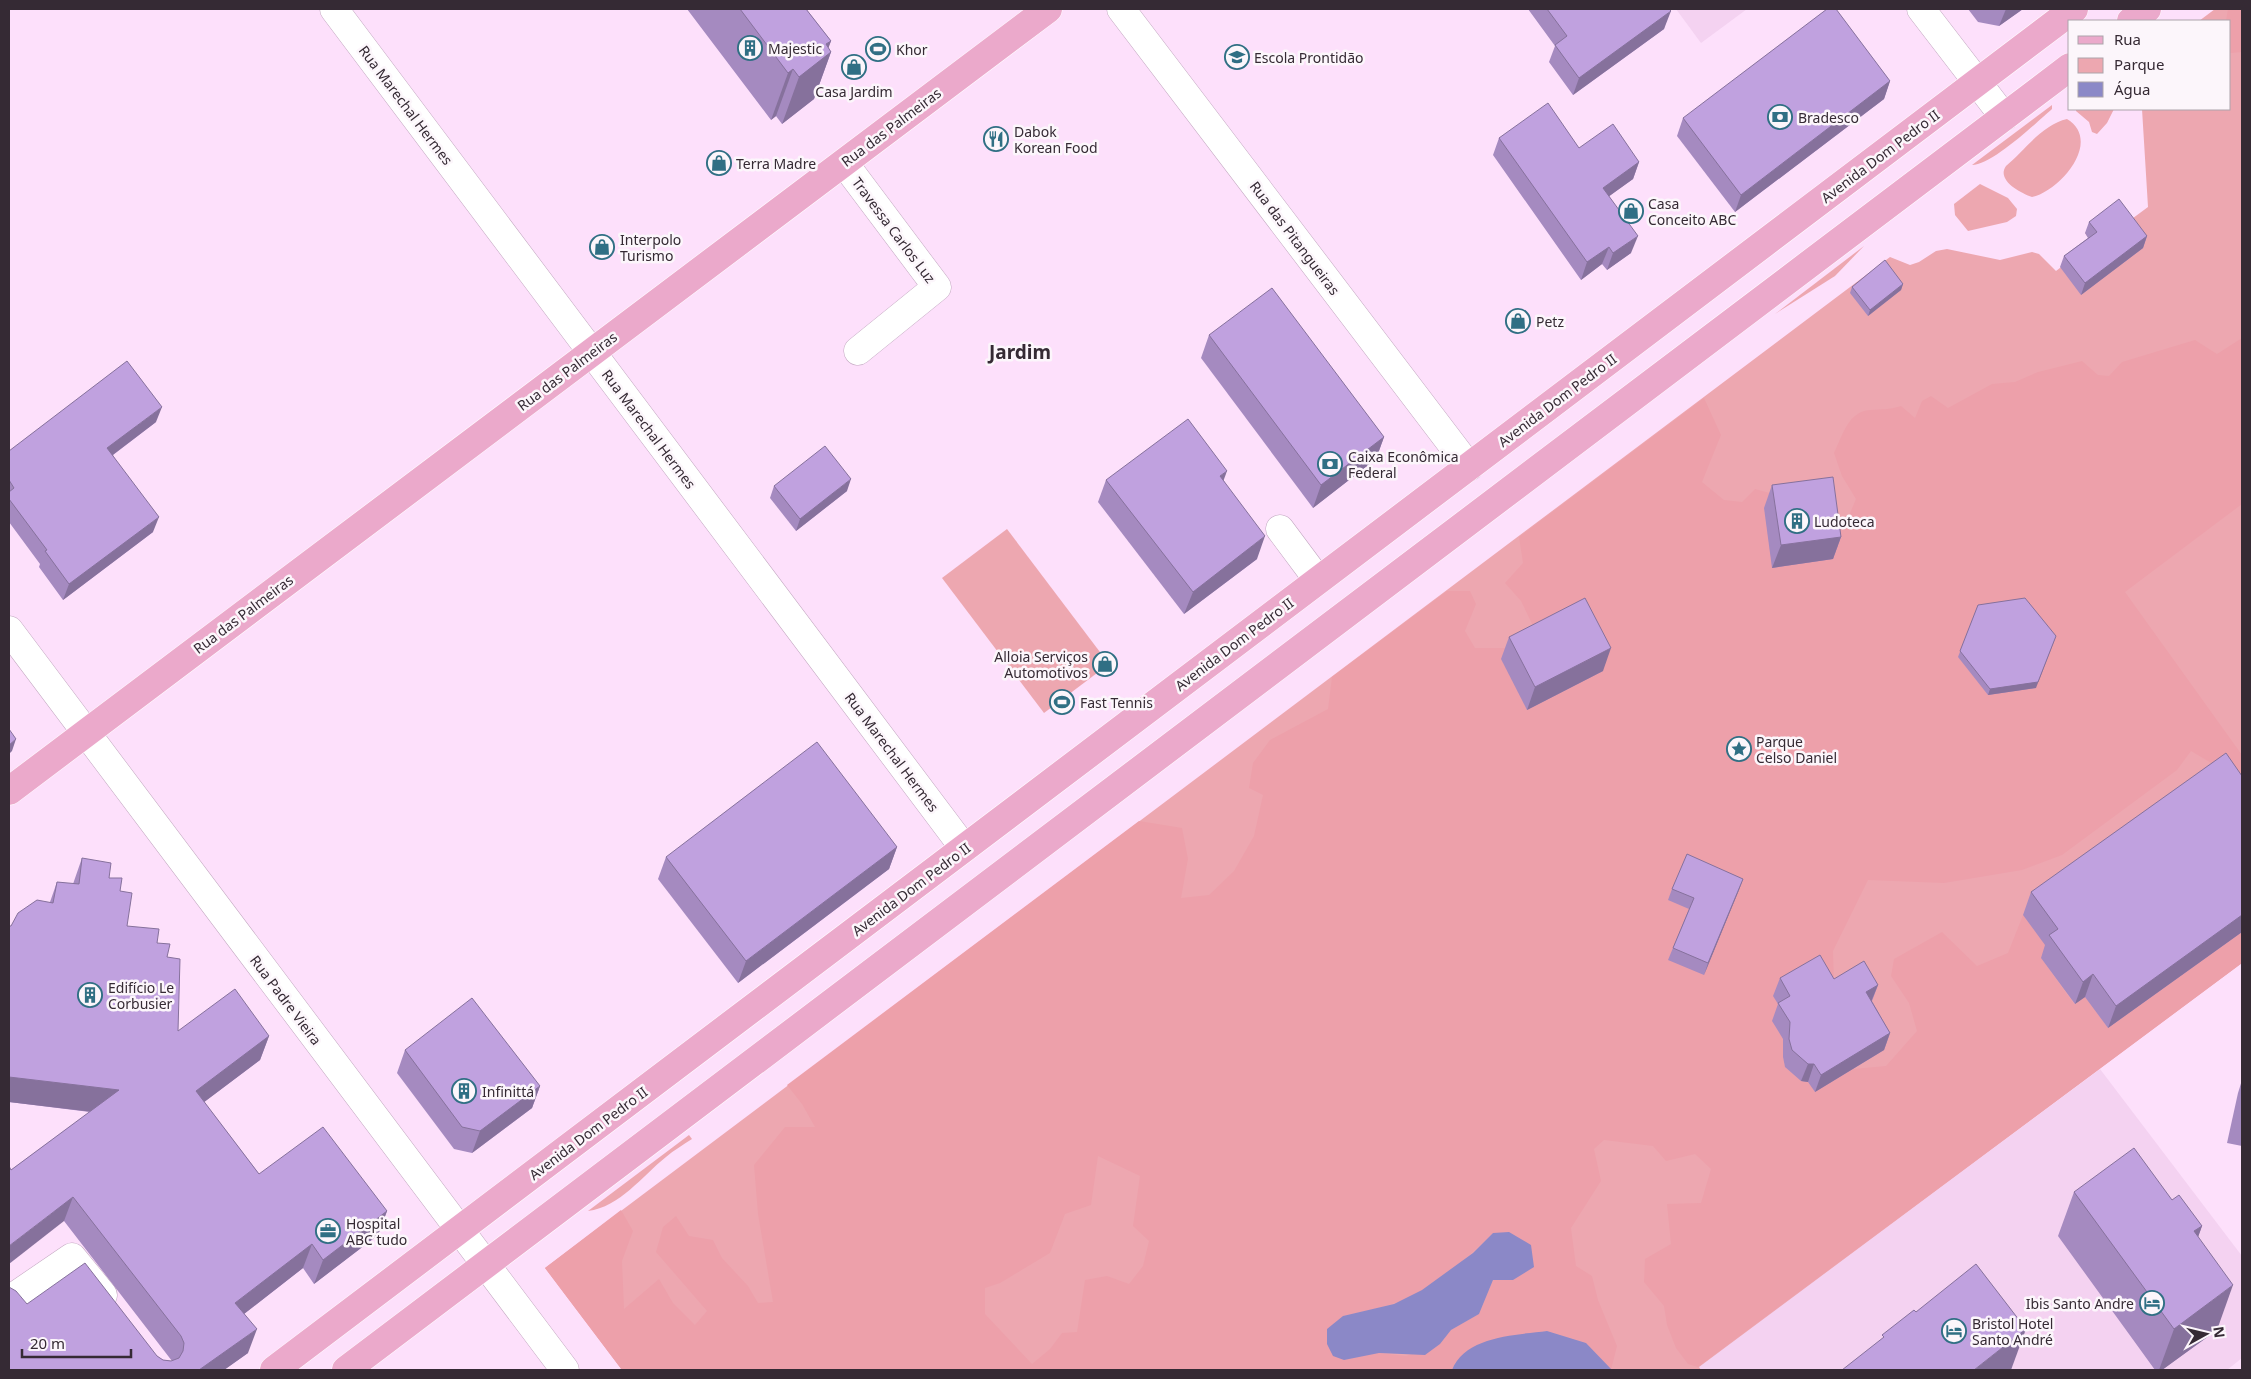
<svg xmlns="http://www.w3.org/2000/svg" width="2251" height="1379" viewBox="0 0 2251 1379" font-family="'Noto Sans',sans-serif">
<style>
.built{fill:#f4d2f1}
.green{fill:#eda7b0}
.forest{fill:#eda0aa;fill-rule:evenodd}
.water{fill:#8b88c7}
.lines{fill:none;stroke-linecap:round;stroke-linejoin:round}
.minor-casing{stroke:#c3a8c1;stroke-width:29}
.major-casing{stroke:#fff;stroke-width:29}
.minor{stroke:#fff;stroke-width:28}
.major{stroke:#eba9cb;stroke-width:28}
.wall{fill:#a58ac0}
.shaded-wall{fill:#86719c}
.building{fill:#c0a1df;stroke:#86719c}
.labels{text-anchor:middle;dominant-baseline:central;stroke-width:5;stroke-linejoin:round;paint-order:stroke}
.poi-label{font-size:14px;fill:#352a34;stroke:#fcf6fb;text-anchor:start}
.street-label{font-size:14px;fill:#352a34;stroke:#fcf6fb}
.district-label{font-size:19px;font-weight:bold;fill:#352a34;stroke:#fcf6fb}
</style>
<rect width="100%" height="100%" fill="#fde0fb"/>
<g class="built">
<polygon points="1676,9 1747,9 1701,43"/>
<polygon points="2100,1069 2242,1256 2242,1358 2227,1370 1701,1370 1698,1367"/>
</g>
<g class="green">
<polygon points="2215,9 2242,9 2242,963 1699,1367 1701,1370 622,1370 545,1268 1890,257 1910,265 1919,262 1936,251 1947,249 2000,260 2032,252 2039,254 2056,271 2092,243 2085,233 2114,211 2125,224 2148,207 2142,109 2230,109 2230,21 2199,21"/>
<path d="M2052,105V109C2036,123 1992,165 1972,165Z"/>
<polygon points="2076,109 2114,109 2107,123 2097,134 2092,132 2089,122 2076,111"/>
<path d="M2067,119C2103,141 2060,191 2032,197C2020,193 1996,180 2006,166C2024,151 2043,124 2067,119Z"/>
<polygon points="1980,184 2008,198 2017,209 2016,216 2007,222 1968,231 1955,215 1954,204"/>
<polygon points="1864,246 1835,276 1775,314"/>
<polygon points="1007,529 1109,664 1044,713 942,578"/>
<path d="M689,1135L692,1139C683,1145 674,1150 666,1157C642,1176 620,1207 588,1211Z"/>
</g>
<g class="forest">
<polygon points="2228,9 2242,9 2242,52 2230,53 2230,21 2226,21"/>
<path d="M2242,338V504L2125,592L2242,755V796L2223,770L2191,751L2177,770L2062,855L2022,870L1944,883L1868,880L1833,951L1834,983L1774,996L1784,1013L1772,1021L1783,1039V1057L1785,1067L1801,1081L1808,1082L1815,1092L1853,1069L1886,1066L1917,1031L1909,1003L1891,976L1894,959L1942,932L1977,966L2008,953L2023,915L2050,951L2041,958L2074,1004L2085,997L2108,1028L2242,932V963L1698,1367L1688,1364L1676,1348L1667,1325L1664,1306L1644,1282L1645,1259L1671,1244L1667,1204L1701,1203L1711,1169L1695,1154L1666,1161L1653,1146L1604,1140L1594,1149L1601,1181L1571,1228L1576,1266L1592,1276L1598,1300L1617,1346L1611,1370L1586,1343L1547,1331L1483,1343L1455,1363L1452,1370H622L545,1268L621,1210L633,1231L622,1261L624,1309L659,1279L673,1303L695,1325L707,1311L656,1252L663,1227L676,1216L689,1236L713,1240L722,1258L748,1286L758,1303L773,1302L758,1214L754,1165L785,1127H815L802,1104L787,1085L1139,821L1182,828L1188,859L1181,898L1209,895L1234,871L1254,836L1263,795L1249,788L1253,763L1270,740L1328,709L1332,677L1447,591H1470L1476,604L1465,631L1475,648H1507L1535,630L1521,601L1505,583L1523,563L1519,537L1704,398L1721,435L1702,482L1724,500L1742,502L1755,489L1777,495L1764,508L1773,568L1829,534L1848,518L1856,499L1842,476L1834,453C1842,437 1848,411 1870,410C1883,409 1888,410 1901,406L1915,418L1922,401L1931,396L1948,408L1992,384L2015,382L2038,372L2082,361L2098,375L2109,376L2122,362L2195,340L2217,354ZM1098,1156L1140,1176L1133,1226L1149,1241L1143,1266L1129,1284L1107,1276L1085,1280L1077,1332L1062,1333L1050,1349L1032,1364L985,1314V1288L1000,1283L1050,1253L1065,1214L1091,1205ZM1493,1233L1513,1280H1493L1479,1314L1451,1330L1440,1344L1406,1356L1379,1353L1343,1316C1359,1312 1376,1309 1392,1304C1430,1292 1465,1260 1493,1233Z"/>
</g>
<g class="water">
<polygon points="1509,1232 1531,1245 1534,1267 1513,1280 1493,1280 1479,1314 1451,1330 1440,1344 1425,1355 1379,1353 1344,1360 1333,1356 1327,1344 1327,1329 1343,1316 1394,1304 1422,1290 1473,1253 1493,1233"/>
<path d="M1547,1331L1586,1343L1612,1370H1452C1465,1336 1516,1335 1547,1331Z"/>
</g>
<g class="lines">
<defs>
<g id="minor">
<polyline points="334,9 964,848"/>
<polyline points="1121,9 1469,467"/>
<polyline points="1921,9 2004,117"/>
<polyline points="844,163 937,287 858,351"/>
<polyline points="1280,529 1318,580"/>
<polyline points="9,630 565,1370"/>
<polyline points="9,1300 72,1257 103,1295"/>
</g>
<g id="major">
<polyline points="2131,21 2147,9"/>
<polyline points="9,791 1048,9"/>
<polyline points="274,1370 2074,9"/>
<polyline points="346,1370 2070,67"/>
</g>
</defs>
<use href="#minor" class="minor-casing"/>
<use href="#major" class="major-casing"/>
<use href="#minor" class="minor"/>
<use href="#major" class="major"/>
</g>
<g class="wall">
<polygon points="687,9 806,9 831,41 828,48 831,52 814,99 782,124 776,116 771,120"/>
<polygon points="1528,9 1669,9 1664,29 1573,95 1549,62 1555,46"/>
<polygon points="1968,9 2023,9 1999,26 1978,22"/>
<polygon points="1890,81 1884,99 1735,212 1677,136 1683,118"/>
<polygon points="1499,138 1579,148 1639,162 1633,179 1609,196 1631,253 1607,270 1602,264 1581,280 1493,155"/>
<polygon points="2089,222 2147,236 2143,248 2081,295 2060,267 2064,256 2088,238 2085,233"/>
<polygon points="1903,284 1901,290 1868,316 1850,293 1852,287"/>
<polygon points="1209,335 1384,437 1376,459 1313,508 1201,358"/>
<polygon points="156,422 113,455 153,532 63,600 39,567 40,564 9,522 9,451"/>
<polygon points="1106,480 1224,481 1257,559 1184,614 1098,502"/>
<polygon points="1772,485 1841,537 1833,559 1772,568 1764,508"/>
<polygon points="774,486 847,491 796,531 770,498"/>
<polygon points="1978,605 2036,688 1988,695 1958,657"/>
<polygon points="1509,637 1603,671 1527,710 1501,659"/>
<polygon points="2242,776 2242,932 2108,1028 2085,997 2075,1004 2041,958 2045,945 2023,915 2031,892"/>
<polygon points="897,847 889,869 738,983 658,879 666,857"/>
<polygon points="82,858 109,878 120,891 127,926 157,943 167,957 178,1031 269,1036 260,1060 204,1102 259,1174 387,1211 378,1235 314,1284 303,1268 244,1314 248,1353 224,1370 9,1370 27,1304 157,1356 163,1360 172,1361 64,1221 11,1170 90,1112 9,1102 9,926 11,926 50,902 57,882 73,884"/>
<polygon points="1743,879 1704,975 1668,960 1689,909 1668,900 1672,889"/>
<polygon points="1780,978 1834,979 1878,985 1872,1001 1890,1033 1884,1050 1815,1092 1808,1082 1801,1081 1785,1067 1783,1057 1783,1039 1772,1021 1778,1004 1773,996"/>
<polygon points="405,1050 540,1086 532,1108 472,1153 454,1149 397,1073"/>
<polygon points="2242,1080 2242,1146 2227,1143 2238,1093"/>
<polygon points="2074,1192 2172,1200 2202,1226 2198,1237 2217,1330 2162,1370 2155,1370 2058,1236"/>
</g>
<g class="shaded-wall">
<polygon points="2006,9 2023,9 1999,26"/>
<polygon points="1671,11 1664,29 1573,95 1579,78"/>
<polygon points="831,41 825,57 831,52 814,99 782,124 799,77 826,44"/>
<polygon points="793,69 776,116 771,120 788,73"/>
<polygon points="1890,81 1884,99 1735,212 1741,195"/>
<polygon points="1639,162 1633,179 1597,205 1603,188"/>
<polygon points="1638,236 1631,253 1607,270 1613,253"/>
<polygon points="2147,236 2143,248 2081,295 2085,283"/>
<polygon points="1609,247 1602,264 1581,280 1587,262"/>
<polygon points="1903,284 1901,290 1868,316 1870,310"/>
<polygon points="162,407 156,422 102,463 107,448"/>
<polygon points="1384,437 1376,459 1313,508 1321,485"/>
<polygon points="1227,471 1219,493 1220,476"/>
<polygon points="851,479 847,491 796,531 800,519"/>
<polygon points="159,517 153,532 63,600 69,584"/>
<polygon points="1265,536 1257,559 1184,614 1193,592"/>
<polygon points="1841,537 1833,559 1772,568 1781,545"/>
<polygon points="2056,636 2036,688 1988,695 1990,689"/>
<polygon points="1611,648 1603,671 1527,710 1535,687"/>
<polygon points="16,739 12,751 9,754 9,745"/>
<polygon points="897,847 889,869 738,983 746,961"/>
<polygon points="1743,879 1739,890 1704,975 1708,963"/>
<polygon points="2242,915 2242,932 2108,1028 2116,1006"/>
<polygon points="2093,974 2085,997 2075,1004 2083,982"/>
<polygon points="1878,985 1871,1002 1866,992"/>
<polygon points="1890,1033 1884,1050 1815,1092 1821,1075"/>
<polygon points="269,1036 260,1060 187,1115 196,1091"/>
<polygon points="1808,1064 1814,1064 1808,1082 1801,1081"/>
<polygon points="9,1077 119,1090 110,1114 9,1102"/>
<polygon points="540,1086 532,1108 472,1153 480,1131"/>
<polygon points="73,1197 64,1221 9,1264 9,1246"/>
<polygon points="387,1211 378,1235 314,1284 323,1260"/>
<polygon points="2202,1226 2186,1270 2194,1231"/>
<polygon points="312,1244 303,1268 226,1328 235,1303"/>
<polygon points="2233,1285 2217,1330 2162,1370 2159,1370 2174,1329"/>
<polygon points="257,1329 248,1353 224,1370 199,1370"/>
<polygon points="2026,1329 2011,1370 1974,1370"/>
</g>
<g class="building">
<polygon points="740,9 806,9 831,41 826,44 831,52 799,77 793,69 788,73"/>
<polygon points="1547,9 1669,9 1671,11 1579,78 1555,45 1567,36"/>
<polygon points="1827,9 1836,9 1890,81 1741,195 1683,118"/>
<polygon points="1548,103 1579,148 1613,124 1639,162 1603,188 1638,236 1613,253 1609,247 1587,262 1499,138"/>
<polygon points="2119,199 2147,236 2085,283 2064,256 2097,232 2089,222"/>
<polygon points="1885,260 1903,284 1870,310 1852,287"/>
<polygon points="1272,288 1384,437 1321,485 1209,335"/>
<polygon points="127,361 162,407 107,448 159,517 69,584 45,551 47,550 9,499 9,492 14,488 9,480 9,451"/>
<polygon points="1188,419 1227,471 1220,476 1265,536 1193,592 1106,480"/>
<polygon points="825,446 851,479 800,519 774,486"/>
<polygon points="1833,477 1841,537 1781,545 1772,485"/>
<polygon points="1585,598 1611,648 1535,687 1509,637"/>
<polygon points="2025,598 2056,636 2038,682 1990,689 1960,651 1978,605"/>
<polygon points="9,729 16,739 9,745"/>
<polygon points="817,742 897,847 746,961 666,857"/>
<polygon points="2226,753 2242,776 2242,915 2116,1006 2093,974 2083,982 2049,935 2058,929 2031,892"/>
<polygon points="1687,854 1743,879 1708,963 1673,948 1694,898 1672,889"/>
<polygon points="82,858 111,863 109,878 122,878 120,891 132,893 127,926 159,929 157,943 170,944 167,957 180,959 178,1031 235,989 269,1036 196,1091 259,1174 323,1127 387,1211 323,1260 312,1244 235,1303 257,1329 199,1370 9,1370 9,1287 16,1291 27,1304 85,1263 157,1356 163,1360 171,1361 179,1358 183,1351 184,1343 181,1336 73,1197 9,1246 9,1166 11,1170 119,1090 9,1077 9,926 11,926 18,913 37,900 53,903 57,882 79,884"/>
<polygon points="1820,955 1834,979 1864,961 1878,985 1866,992 1890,1033 1821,1075 1814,1064 1808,1064 1792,1050 1789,1039 1790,1022 1778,1003 1790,996 1780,978"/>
<polygon points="472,998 540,1086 480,1131 462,1127 405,1050"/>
<polygon points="2134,1148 2172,1200 2179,1195 2202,1226 2194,1231 2233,1285 2174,1329 2074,1192"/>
<polygon points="1976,1264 2026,1329 1974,1370 1842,1370 1884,1337 1882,1335 1914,1310 1916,1312"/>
</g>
<defs>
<symbol id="building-ring" viewBox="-11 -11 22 22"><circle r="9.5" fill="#fcf6fb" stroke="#306f84" stroke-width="1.5"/><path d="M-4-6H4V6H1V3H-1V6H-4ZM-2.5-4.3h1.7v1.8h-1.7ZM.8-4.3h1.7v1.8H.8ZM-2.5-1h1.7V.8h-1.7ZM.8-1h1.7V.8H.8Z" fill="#306f84"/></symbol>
<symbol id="stadium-ring" viewBox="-11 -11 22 22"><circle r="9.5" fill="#fcf6fb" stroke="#306f84" stroke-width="1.5"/><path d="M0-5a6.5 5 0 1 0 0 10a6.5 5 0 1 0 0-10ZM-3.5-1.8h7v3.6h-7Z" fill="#306f84"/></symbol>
<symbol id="school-ring" viewBox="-11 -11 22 22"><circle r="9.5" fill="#fcf6fb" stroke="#306f84" stroke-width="1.5"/><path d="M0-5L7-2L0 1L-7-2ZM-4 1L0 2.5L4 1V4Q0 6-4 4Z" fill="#306f84"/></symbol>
<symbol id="shop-ring" viewBox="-11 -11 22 22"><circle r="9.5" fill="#fcf6fb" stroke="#306f84" stroke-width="1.5"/><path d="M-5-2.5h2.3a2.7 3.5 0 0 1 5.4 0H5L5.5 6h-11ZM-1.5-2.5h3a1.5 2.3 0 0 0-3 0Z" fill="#306f84"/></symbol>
<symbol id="bank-ring" viewBox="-11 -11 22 22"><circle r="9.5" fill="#fcf6fb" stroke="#306f84" stroke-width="1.5"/><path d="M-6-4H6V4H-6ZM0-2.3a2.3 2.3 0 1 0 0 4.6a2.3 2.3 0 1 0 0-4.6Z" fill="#306f84"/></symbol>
<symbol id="restaurant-ring" viewBox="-11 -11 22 22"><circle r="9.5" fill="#fcf6fb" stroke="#306f84" stroke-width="1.5"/><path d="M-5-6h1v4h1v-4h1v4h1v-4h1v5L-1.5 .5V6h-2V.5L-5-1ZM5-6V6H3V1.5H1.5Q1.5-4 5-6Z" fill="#306f84"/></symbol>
<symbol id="sight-ring" viewBox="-11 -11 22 22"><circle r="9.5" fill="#fcf6fb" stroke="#306f84" stroke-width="1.5"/><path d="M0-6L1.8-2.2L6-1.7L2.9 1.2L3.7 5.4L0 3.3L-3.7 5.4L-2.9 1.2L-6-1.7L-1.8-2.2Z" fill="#306f84"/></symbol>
<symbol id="office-ring" viewBox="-11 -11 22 22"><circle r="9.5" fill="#fcf6fb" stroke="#306f84" stroke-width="1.5"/><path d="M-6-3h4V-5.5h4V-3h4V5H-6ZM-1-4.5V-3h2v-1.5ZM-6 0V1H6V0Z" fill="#306f84"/></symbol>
<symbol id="hotel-ring" viewBox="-11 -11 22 22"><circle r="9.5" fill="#fcf6fb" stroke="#306f84" stroke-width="1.5"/><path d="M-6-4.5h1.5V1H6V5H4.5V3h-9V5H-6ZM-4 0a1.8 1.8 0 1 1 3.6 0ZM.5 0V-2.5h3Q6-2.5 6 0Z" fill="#306f84"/></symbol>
</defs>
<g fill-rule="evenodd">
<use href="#building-ring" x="736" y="34" width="28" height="28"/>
<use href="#stadium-ring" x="864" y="35" width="28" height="28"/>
<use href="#school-ring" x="1223" y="43" width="28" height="28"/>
<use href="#shop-ring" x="840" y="53" width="28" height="28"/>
<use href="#bank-ring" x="1766" y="103" width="28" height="28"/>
<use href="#restaurant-ring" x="982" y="125" width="28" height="28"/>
<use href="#shop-ring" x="705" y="149" width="28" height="28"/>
<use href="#shop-ring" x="1617" y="197" width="28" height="28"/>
<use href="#shop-ring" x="588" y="233" width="28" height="28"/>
<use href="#shop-ring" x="1504" y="307" width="28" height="28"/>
<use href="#bank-ring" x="1316" y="450" width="28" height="28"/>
<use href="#building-ring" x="1783" y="507" width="28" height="28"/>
<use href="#shop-ring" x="1091" y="650" width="28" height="28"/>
<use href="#stadium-ring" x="1048" y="688" width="28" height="28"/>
<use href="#sight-ring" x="1725" y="735" width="28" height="28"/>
<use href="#building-ring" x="76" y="981" width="28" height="28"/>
<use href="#building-ring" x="450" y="1077" width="28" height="28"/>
<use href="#office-ring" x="314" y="1217" width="28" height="28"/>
<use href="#hotel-ring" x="2138" y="1289" width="28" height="28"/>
<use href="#hotel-ring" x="1940" y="1317" width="28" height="28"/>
</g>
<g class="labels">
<g class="poi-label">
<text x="768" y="48">Majestic</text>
<text x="896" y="49">Khor</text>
<text x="1254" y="57">Escola Prontidão</text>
<text x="854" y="91" text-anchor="middle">Casa Jardim</text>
<text x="1798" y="117">Bradesco</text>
<text x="1014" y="131">Dabok<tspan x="1014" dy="16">Korean Food</tspan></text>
<text x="736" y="163">Terra Madre</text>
<text x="1648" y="203">Casa<tspan x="1648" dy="16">Conceito ABC</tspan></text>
<text x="620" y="239">Interpolo<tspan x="620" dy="16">Turismo</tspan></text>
<text x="1536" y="321">Petz</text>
<text x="1348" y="456">Caixa Econômica<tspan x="1348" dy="16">Federal</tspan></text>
<text x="1814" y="521">Ludoteca</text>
<text x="1088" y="656" text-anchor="end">Alloia Serviços<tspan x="1088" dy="16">Automotivos</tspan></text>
<text x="1080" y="702">Fast Tennis</text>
<text x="1756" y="741">Parque<tspan x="1756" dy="16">Celso Daniel</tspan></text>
<text x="108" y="987">Edifício Le<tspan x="108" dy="16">Corbusier</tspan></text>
<text x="482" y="1091">Infinittá</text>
<text x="346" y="1223">Hospital<tspan x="346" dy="16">ABC tudo</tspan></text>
<text x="2134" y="1303" text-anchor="end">Ibis Santo Andre</text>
<text x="1972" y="1323">Bristol Hotel<tspan x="1972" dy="16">Santo André</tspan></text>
</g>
<g class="street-label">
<text transform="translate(406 105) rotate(53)">Rua Marechal Hermes</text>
<text transform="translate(891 127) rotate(-37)">Rua das Palmeiras</text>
<text transform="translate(1880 156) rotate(-37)">Avenida Dom Pedro II</text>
<text transform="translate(894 230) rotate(53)">Travessa Carlos Luz</text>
<text transform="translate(1295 238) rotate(53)">Rua das Pitangueiras</text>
<text transform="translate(567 371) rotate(-37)">Rua das Palmeiras</text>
<text transform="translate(1557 400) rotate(-37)">Avenida Dom Pedro II</text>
<text transform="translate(649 429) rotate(53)">Rua Marechal Hermes</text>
<text transform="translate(243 614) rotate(-37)">Rua das Palmeiras</text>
<text transform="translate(1234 644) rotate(-37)">Avenida Dom Pedro II</text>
<text transform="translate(892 752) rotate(53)">Rua Marechal Hermes</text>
<text transform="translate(911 889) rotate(-37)">Avenida Dom Pedro II</text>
<text transform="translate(286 1000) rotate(53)">Rua Padre Vieira</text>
<text transform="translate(588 1133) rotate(-37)">Avenida Dom Pedro II</text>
</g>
<g class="district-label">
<text x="1020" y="352">Jardim</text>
</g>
</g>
<rect width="2251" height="1379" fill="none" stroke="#352a34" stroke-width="20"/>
<rect x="2068" y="20" width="162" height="90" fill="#fcf6fb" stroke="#aca4ab"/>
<rect x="2078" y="36" width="25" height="8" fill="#eba9cb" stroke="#aca4ab"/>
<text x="2114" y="45" font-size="15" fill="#352a34">Rua</text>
<rect x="2078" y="58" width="25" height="15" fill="#eda7b0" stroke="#aca4ab"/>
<text x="2114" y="70" font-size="15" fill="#352a34">Parque</text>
<rect x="2078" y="82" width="25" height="15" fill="#8b88c7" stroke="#aca4ab"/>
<text x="2114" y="95" font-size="15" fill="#352a34">Água</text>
<g transform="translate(2206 1334) rotate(82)" stroke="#fcf6fb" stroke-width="4" paint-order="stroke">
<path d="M0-4L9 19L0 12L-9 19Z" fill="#352a34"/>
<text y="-8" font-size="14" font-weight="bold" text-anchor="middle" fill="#352a34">N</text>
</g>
<path d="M22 1349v8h109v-8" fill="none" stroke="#352a34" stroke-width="2.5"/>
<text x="30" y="1349" font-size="15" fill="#352a34" stroke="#fcf6fb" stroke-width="4" paint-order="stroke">20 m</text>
</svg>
